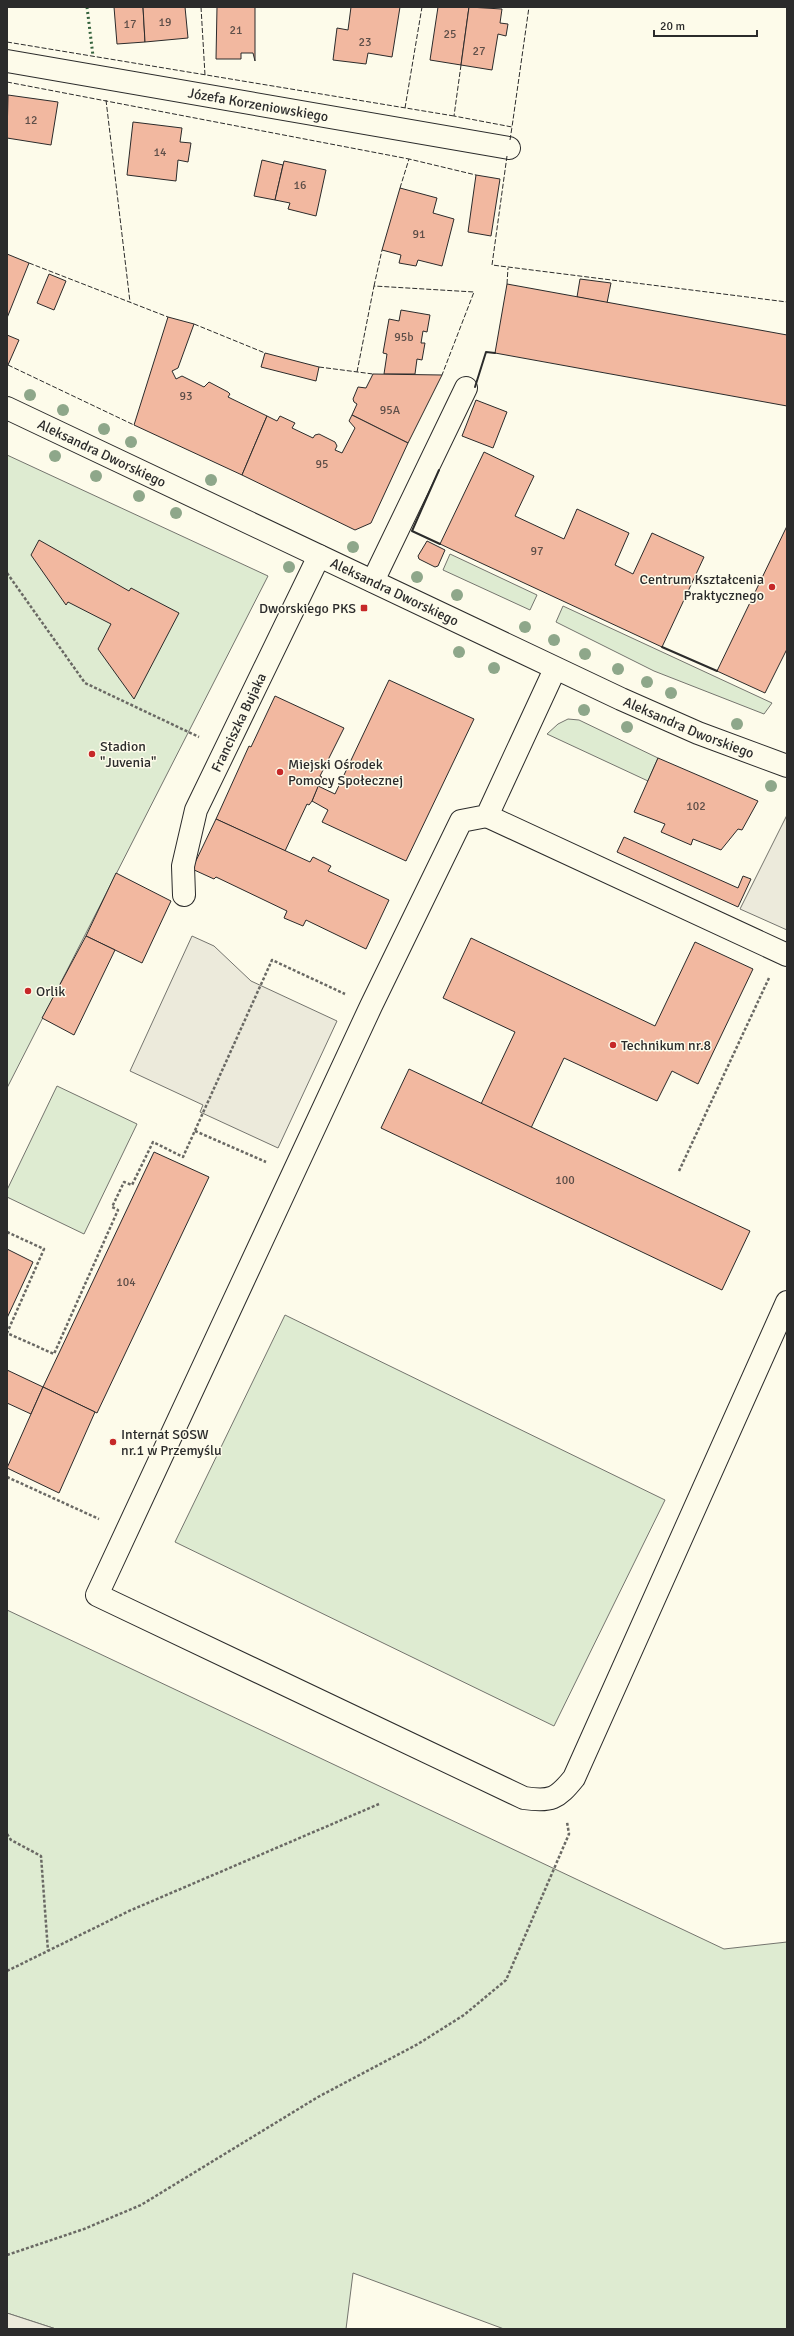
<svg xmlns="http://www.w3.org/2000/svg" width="794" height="2336" viewBox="0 0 794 2336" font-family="Signika,sans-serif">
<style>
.green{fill:#deebd1;stroke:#74746e}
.parking{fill:#eceadb;stroke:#74746e}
.building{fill:#f2b8a0;stroke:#2b2b2b}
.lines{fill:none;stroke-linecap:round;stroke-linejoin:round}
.minor-casing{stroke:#2b2b2b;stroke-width:24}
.path{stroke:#6a6964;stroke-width:2.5;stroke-dasharray:3 2;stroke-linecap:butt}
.minor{stroke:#fdfbea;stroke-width:22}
.hedge{stroke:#34623c;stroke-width:3;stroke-dasharray:2 3;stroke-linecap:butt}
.fence{stroke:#2b2b2b;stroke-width:1;stroke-dasharray:5 2;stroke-linecap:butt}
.wall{stroke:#2b2b2b;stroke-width:2}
.tree{fill:#8ea78a}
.poi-dot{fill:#c62828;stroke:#fdfbea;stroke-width:1.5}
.labels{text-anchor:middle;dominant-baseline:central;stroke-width:3;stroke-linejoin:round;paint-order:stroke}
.number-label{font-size:12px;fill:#5d4e48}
.street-label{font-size:14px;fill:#2b2b2b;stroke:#fdfbea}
.poi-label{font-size:14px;fill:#2b2b2b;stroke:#fdfbea;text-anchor:start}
</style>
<rect width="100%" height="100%" fill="#fdfbea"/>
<g class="green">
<polygon points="7,455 268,576 7,1088"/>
<polygon points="450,554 537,595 530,610 443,570"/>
<polygon points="563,606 772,703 764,714 654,671 556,622"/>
<polygon points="568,719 579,720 658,758 648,781 547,734 558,724"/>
<polygon points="57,1086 137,1124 84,1234 7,1197 7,1190"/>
<polygon points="285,1315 665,1500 554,1726 175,1542"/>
<polygon points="7,1610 724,1949 787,1942 787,2329 504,2329 353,2273 346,2329 56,2329 7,2313"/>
</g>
<g class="parking">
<polygon points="787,815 787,930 740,909"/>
<polygon points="192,936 214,946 251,981 337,1021 278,1148 200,1112 203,1105 130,1071"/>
<polygon points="7,2313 56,2329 7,2329"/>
</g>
<g class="building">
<polygon points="114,7 143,7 145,42 117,44"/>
<polygon points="143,7 185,7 188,38 145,42"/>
<polygon points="217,7 255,7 255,61 253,53 241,53 241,59 216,59"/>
<polygon points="351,7 400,7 392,57 368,53 366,64 333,60 337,28 348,30"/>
<polygon points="438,7 469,7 461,65 430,60"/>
<polygon points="469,7 502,9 500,23 508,24 506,36 498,34 492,70 461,65"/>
<polygon points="8,95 58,102 51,145 7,138"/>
<polygon points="133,122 182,128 180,142 191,143 188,162 178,160 176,181 127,175"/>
<polygon points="262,160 283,165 275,200 254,196"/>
<polygon points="284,161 326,170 316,216 288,209 290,203 275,200"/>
<polygon points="476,175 500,179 491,236 468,232"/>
<polygon points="400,188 437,198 433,213 454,219 442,266 418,260 416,266 399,263 401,255 382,250"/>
<polygon points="7,254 29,263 7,318"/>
<polygon points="49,274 66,281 54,310 37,303"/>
<polygon points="580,279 611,283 607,303 577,297"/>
<polygon points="507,284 787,335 787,406 495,353"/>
<polygon points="401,310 430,315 427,332 423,331 421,343 425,343 422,360 417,359 415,374 384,374 387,354 383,353 389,319 399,321"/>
<polygon points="168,317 194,324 178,368 172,371 176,379 182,376 204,387 209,382 228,392 230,394 228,397 267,416 242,475 134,425"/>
<polygon points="7,335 19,340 8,365 7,365"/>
<polygon points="265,353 319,367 316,381 261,367"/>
<polygon points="373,374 442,375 408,443 352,415 357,404 354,402 353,399 358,387 366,388"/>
<polygon points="476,400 507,412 493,448 462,436"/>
<polygon points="352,415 408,443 371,523 355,530 242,475 267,416 277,421 280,416 295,423 292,428 313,438 315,435 319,434 335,442 337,446 335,450 342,453 355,428 349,421"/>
<polygon points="484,452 534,476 515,516 564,539 577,509 629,533 615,565 633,574 652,533 704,557 662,647 440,544"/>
<polygon points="787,526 787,649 765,693 717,671"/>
<polygon points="39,540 129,591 131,588 179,613 134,699 98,649 111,624 68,602 66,605 31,555"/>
<polygon points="427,541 445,550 438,566 435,567 419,559 418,556"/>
<polygon points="389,680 474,719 406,861 322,822 328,810 312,801 318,786 335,794"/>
<polygon points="275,696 344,728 320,776 322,777 312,801 309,805 307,804 285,851 216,819 249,746 251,747"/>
<polygon points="658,758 758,801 742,830 738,829 721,850 693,839 691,845 661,832 665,824 634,812"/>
<polygon points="216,819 310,862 313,857 331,866 328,871 389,900 366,949 306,920 303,926 284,918 287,911 216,877 214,879 192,869"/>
<polygon points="624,837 738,888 743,876 751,879 738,907 617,852"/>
<polygon points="116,873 171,901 142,963 86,936"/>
<polygon points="86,936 115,950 74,1035 42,1018"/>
<polygon points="471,938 655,1026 695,942 753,969 698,1084 672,1071 657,1101 564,1058 531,1128 481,1104 515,1032 443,998"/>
<polygon points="409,1069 750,1231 722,1290 381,1128"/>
<polygon points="154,1152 209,1177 97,1413 43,1387"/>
<polygon points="7,1249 33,1262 7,1318"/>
<polygon points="7,1370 43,1387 31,1414 7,1403"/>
<polygon points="43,1387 95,1412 59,1493 7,1468"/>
</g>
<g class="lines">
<defs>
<g id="minor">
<path id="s1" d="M7,61L509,148"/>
<path id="s2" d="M7,408L621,699L698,733L787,766"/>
<polyline points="373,581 466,388"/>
<path d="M555,669L487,816L461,821L371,1006L97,1595L524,1798C551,1802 557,1799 574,1778L787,1302"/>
<polyline points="487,816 787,955"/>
<path id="s3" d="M184,895L183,866L196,810L319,556"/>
</g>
</defs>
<use href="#minor" class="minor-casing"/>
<g class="path">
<polyline points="7,573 85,683 199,737"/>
<polyline points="195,1131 266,1162"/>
<polyline points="679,1171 769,978"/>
<polyline points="7,1232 44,1249 7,1333 54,1354 118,1210 112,1207 124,1182 132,1185 153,1142 183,1157 272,960 345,994"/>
<polyline points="7,1477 99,1519"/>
<polyline points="7,1834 11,1840 41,1856 48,1951"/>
<polyline points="7,1971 129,1911 379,1804"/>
<polyline points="7,2255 84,2229 141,2205 318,2097 418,2044 464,2015 506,1980 569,1834 567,1822"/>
</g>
<use href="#minor" class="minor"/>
<polyline class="hedge" points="87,7 93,56"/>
<g class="fence">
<polyline points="201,7 205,75"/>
<polyline points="7,42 454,116"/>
<polyline points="461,65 454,116 512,127 529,7"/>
<polyline points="7,82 409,159"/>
<polyline points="106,100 130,302"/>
<polyline points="405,108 422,7"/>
<polyline points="510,140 512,127"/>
<polyline points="507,156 492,265 787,302"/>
<polyline points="400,188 409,159 476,175"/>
<polyline points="29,263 168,317"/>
<polyline points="507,284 508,268"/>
<polyline points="374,286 382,250"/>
<polyline points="194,324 265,353"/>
<polyline points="8,365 134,425"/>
<polyline points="319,367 373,374"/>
<polyline points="357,372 374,286 474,292 442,375"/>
</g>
<g class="wall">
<polyline points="475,387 486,352 495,353"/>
<polyline points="439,470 412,531 440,544"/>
<polyline points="662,647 717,671"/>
</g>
</g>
<g class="tree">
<circle cx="30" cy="395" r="6"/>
<circle cx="63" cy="410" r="6"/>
<circle cx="104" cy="429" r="6"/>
<circle cx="131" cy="442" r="6"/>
<circle cx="55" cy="456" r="6"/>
<circle cx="96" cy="476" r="6"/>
<circle cx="211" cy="480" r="6"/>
<circle cx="139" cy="496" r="6"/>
<circle cx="176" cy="513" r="6"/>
<circle cx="353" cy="547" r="6"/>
<circle cx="289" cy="567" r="6"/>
<circle cx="417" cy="577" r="6"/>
<circle cx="457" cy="595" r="6"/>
<circle cx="525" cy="627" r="6"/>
<circle cx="554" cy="640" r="6"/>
<circle cx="459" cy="652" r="6"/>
<circle cx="585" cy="654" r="6"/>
<circle cx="494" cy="668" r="6"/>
<circle cx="618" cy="669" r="6"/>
<circle cx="647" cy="682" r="6"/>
<circle cx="671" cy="693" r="6"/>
<circle cx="584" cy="710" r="6"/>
<circle cx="737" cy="724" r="6"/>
<circle cx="627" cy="727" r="6"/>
<circle cx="771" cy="786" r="6"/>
</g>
<g class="poi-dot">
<circle cx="772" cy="587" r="4"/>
<rect x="360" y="604" width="8" height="8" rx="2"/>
<circle cx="92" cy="754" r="4"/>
<circle cx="280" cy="772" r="4"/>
<circle cx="28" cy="991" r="4"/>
<circle cx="613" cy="1045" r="4"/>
<circle cx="113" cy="1442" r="4"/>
</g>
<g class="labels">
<g class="number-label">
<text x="165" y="22">19</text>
<text x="130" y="24">17</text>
<text x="236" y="30">21</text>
<text x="450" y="34">25</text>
<text x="365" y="42">23</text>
<text x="479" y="51">27</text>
<text x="31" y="120">12</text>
<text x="160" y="152">14</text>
<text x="300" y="185">16</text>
<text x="419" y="234">91</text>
<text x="404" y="337">95b</text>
<text x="186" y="396">93</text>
<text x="390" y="410">95A</text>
<text x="322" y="464">95</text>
<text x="537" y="551">97</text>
<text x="696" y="806">102</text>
<text x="565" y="1180">100</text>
<text x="126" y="1282">104</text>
</g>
<g class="street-label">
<text stroke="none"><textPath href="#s1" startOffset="255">Józefa Korzeniowskiego</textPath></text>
<text stroke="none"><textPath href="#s2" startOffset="105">Aleksandra Dworskiego</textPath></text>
<text stroke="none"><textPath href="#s2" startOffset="429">Aleksandra Dworskiego</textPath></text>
<text stroke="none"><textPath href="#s3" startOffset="184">Franciszka Bujaka</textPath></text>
<text stroke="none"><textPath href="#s2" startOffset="753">Aleksandra Dworskiego</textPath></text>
</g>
<g class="poi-label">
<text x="764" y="579" text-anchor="end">Centrum Kształcenia<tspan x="764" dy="16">Praktycznego</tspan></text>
<text x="356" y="608" text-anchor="end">Dworskiego PKS</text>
<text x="100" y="746">Stadion<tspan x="100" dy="16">"Juvenia"</tspan></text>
<text x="288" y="764">Miejski Ośrodek<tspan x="288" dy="16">Pomocy Społecznej</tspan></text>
<text x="36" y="991">Orlik</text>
<text x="621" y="1045">Technikum nr.8</text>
<text x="121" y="1434">Internat SOSW<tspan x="121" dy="16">nr.1 w Przemyślu</tspan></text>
</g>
</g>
<rect width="794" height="2336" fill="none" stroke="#2b2b2b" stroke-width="16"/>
<path d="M654 30v6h103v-6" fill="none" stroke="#2b2b2b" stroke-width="2"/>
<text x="660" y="30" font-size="12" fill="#2b2b2b" stroke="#fdfbea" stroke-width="3" paint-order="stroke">20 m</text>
</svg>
